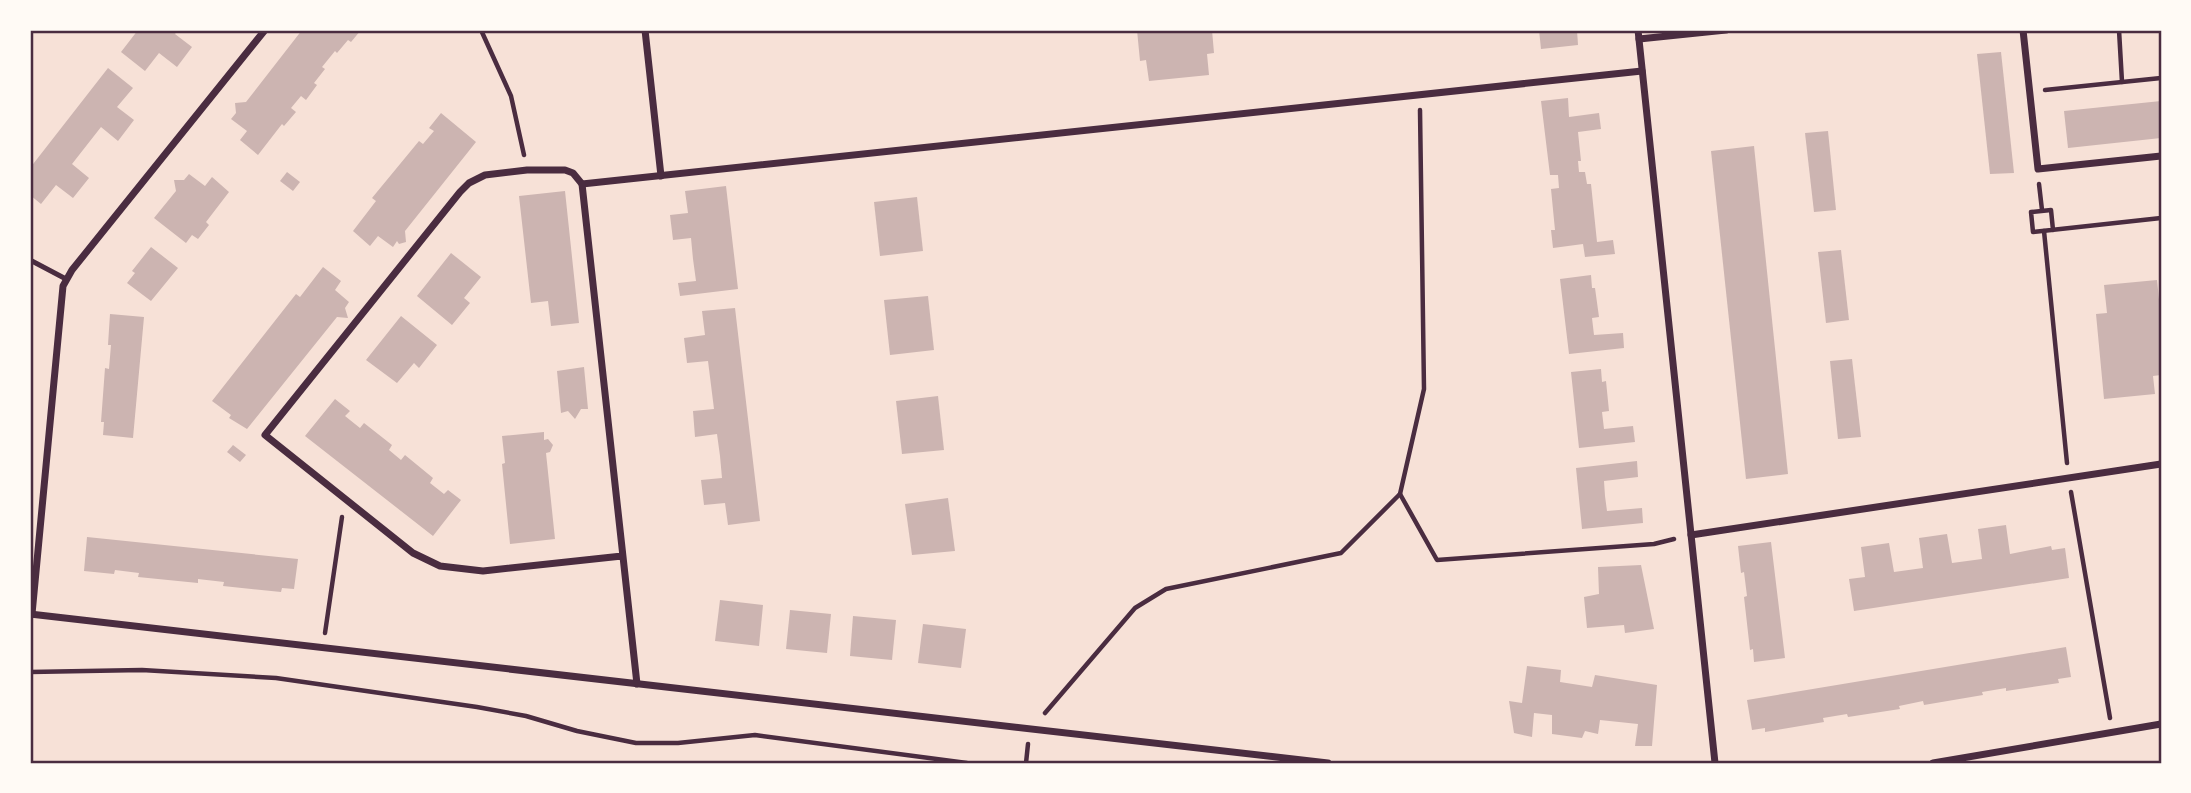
<svg xmlns="http://www.w3.org/2000/svg" width="2191" height="793" viewBox="0 0 2191 793" font-family="Karla,sans-serif">
<style>
.building{fill:#ccb4b1}
.lines{fill:none;stroke-linecap:round;stroke-linejoin:round}
.path{stroke:#4a2c40;stroke-width:4.5}
.service{stroke:#4a2c40;stroke-width:5}
.minor{stroke:#4a2c40;stroke-width:7}
.neatline{fill:none;stroke:#4a2c40;stroke-width:2.5}
</style>
<rect width="100%" height="100%" fill="#f7e1d7"/>
<g class="building">
<polygon points="138,30 178,30 175,34 192,47 177,67 159,53 145,71 121,52"/>
<polygon points="302,30 361,30 351,42 348,40 337,53 335,51 322,67 325,69 314,83 317,85 306,100 301,96 291,108 296,112 284,126 282,124 258,155 240,140 247,131 231,119 236,113 235,103 246,102"/>
<polygon points="1137,30 1212,30 1214,53 1207,54 1209,75 1149,81 1146,60 1140,61"/>
<polygon points="1539,30 1577,30 1578,45 1541,49"/>
<polygon points="2001,52 2014,173 1990,174 1977,54"/>
<polygon points="108,68 133,88 117,107 134,120 118,141 101,127 72,164 89,178 73,198 56,185 41,204 30,195 30,168"/>
<polygon points="1568,98 1569,117 1599,113 1601,129 1578,132 1581,161 1578,161 1579,172 1585,172 1587,184 1591,184 1597,242 1613,240 1615,254 1585,257 1583,244 1553,248 1551,230 1555,230 1551,189 1559,188 1558,175 1550,175 1541,101"/>
<polygon points="2161,101 2161,138 2068,148 2064,111"/>
<polygon points="441,113 476,142 405,231 406,242 399,244 397,241 393,247 378,236 370,246 353,231 376,201 372,198 419,141 423,144 434,131 429,128"/>
<polygon points="1828,131 1836,210 1814,212 1805,133"/>
<polygon points="1754,146 1788,474 1746,479 1711,151"/>
<polygon points="287,172 300,182 293,191 280,181"/>
<polygon points="189,174 205,186 212,177 229,192 206,222 209,225 198,239 192,235 186,243 154,218 176,191 174,180 184,180"/>
<polygon points="726,186 738,289 680,296 678,283 696,281 693,259 691,238 673,240 670,215 688,213 685,191"/>
<polygon points="565,191 579,323 551,326 548,301 531,303 519,196"/>
<polygon points="917,197 923,251 880,256 874,202"/>
<polygon points="151,247 178,268 151,301 127,283 135,273 132,271"/>
<polygon points="1841,250 1849,320 1826,323 1818,252"/>
<polygon points="451,253 481,277 464,298 470,303 452,325 417,296"/>
<polygon points="323,267 341,281 335,290 349,302 345,308 348,318 337,317 247,429 229,418 231,415 212,401 296,294 300,297"/>
<polygon points="1591,275 1592,288 1595,288 1599,317 1592,318 1594,335 1623,333 1624,348 1569,354 1560,279"/>
<polygon points="2157,280 2161,319 2161,375 2153,376 2155,394 2104,399 2096,314 2107,313 2104,285"/>
<polygon points="928,296 934,350 890,355 884,300"/>
<polygon points="735,308 760,521 728,525 725,503 704,505 701,480 722,478 720,456 717,434 695,437 693,411 714,409 708,361 687,363 684,338 705,335 702,311"/>
<polygon points="110,314 144,317 133,438 103,435 104,422 101,422 105,368 109,369 111,345 108,345"/>
<polygon points="401,316 437,345 419,368 414,363 397,383 366,360"/>
<polygon points="1852,359 1861,437 1838,439 1830,361"/>
<polygon points="584,367 588,409 581,409 575,419 568,411 561,413 557,371"/>
<polygon points="1601,369 1602,382 1606,381 1609,411 1602,412 1604,429 1633,426 1635,442 1579,448 1571,372"/>
<polygon points="938,396 944,450 902,454 896,401"/>
<polygon points="335,399 350,411 345,416 360,428 364,423 392,445 389,450 401,460 405,455 433,478 430,483 444,494 448,490 461,500 433,536 305,436"/>
<polygon points="544,432 544,440 548,439 553,445 550,452 546,453 555,539 510,544 502,464 505,463 502,436"/>
<polygon points="233,445 246,455 240,462 227,452"/>
<polygon points="1637,461 1638,477 1604,481 1605,496 1607,511 1642,508 1643,523 1582,529 1576,468"/>
<polygon points="948,498 955,551 912,555 905,504"/>
<polygon points="2006,525 2010,554 2051,546 2052,550 2065,548 2069,578 1854,611 1849,579 1865,577 1861,547 1889,543 1894,572 1923,568 1919,538 1947,534 1952,563 1982,559 1978,529"/>
<polygon points="87,537 298,559 294,589 282,588 281,592 223,586 224,582 198,579 198,583 138,577 139,573 115,570 114,574 84,571"/>
<polygon points="1771,542 1785,658 1754,662 1753,649 1750,650 1744,597 1747,596 1744,572 1741,573 1738,546"/>
<polygon points="1641,565 1654,629 1625,633 1624,625 1587,628 1584,597 1599,594 1598,567"/>
<polygon points="720,600 763,605 759,646 715,641"/>
<polygon points="790,610 831,614 827,653 786,649"/>
<polygon points="853,616 896,620 892,660 850,656"/>
<polygon points="923,624 966,629 961,668 918,663"/>
<polygon points="2066,647 2071,677 2058,679 2059,683 2006,691 2006,688 1982,692 1983,695 1924,705 1923,701 1899,706 1900,709 1848,717 1847,714 1823,718 1824,722 1765,732 1765,728 1752,730 1747,700"/>
<polygon points="1527,666 1561,670 1560,682 1592,687 1595,675 1657,685 1652,746 1635,746 1638,724 1600,720 1598,734 1585,731 1582,738 1552,734 1552,715 1534,713 1532,737 1514,733 1509,701 1522,703"/>
</g>
<g class="lines">
<g class="path">
<polyline points="481,30 511,96 524,155"/>
<polyline points="2119,30 2122,82"/>
<polyline points="2045,90 2161,78"/>
<polyline points="2039,184 2042,210"/>
<polyline points="2053,230 2051,210 2031,212 2033,232 2161,218"/>
<polyline points="2044,231 2067,463"/>
<polyline points="2071,492 2110,718"/>
<polyline points="1400,494 1437,560 1654,544 1674,539"/>
<polyline points="325,633 342,517"/>
<polyline points="30,672 142,670 276,678 477,707 526,716 577,731 636,743 678,743 755,735 967,763"/>
<polyline points="1045,713 1135,608 1166,589 1341,553 1400,494 1424,389 1420,110"/>
<polyline points="1026,763 1028,744"/>
</g>
<polyline class="service" points="30,260 66,279"/>
<g class="minor">
<polyline points="645,30 661,176"/>
<polyline points="1638,30 1715,763"/>
<polyline points="2023,30 2038,169 2161,156"/>
<polyline points="1639,39 1726,30"/>
<polyline points="582,184 1642,71"/>
<polyline points="1691,535 2161,464"/>
<polyline points="622,556 483,571 440,566 413,553 265,435 460,192 469,183 485,175 527,170 565,170 573,173 582,184 637,684"/>
<polyline points="30,614 1328,763"/>
<polyline points="32,614 63,286 72,270 265,30"/>
<polyline points="1933,763 2161,724"/>
</g>
</g>
<rect width="2191" height="793" fill="none" stroke="#fffaf5" stroke-width="63"/>
<rect x="32" y="32" width="2128" height="730" class="neatline"/>
</svg>
